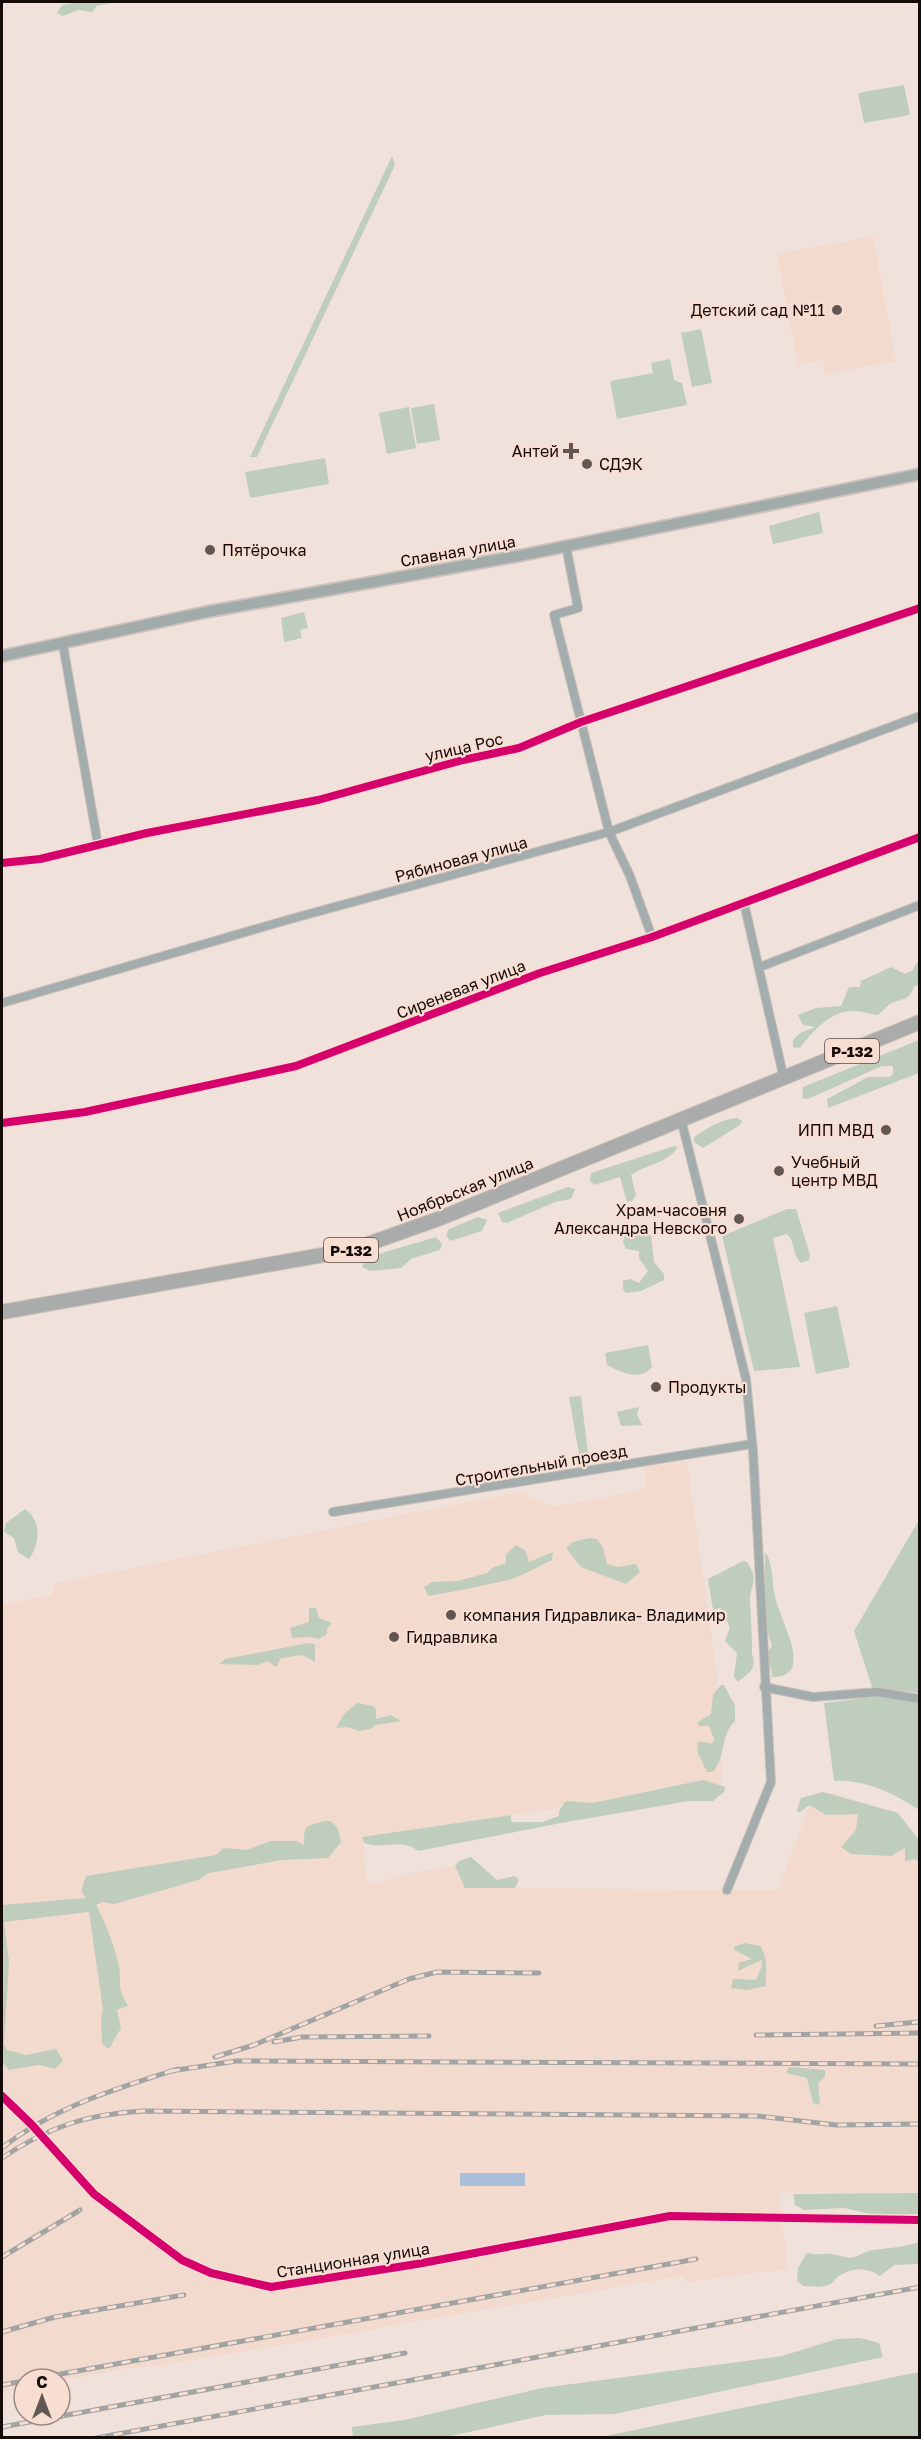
<svg xmlns="http://www.w3.org/2000/svg" width="921" height="2439" viewBox="0 0 921 2439" font-family="'Golos Text',sans-serif">
<style>
.built{fill:#f3dace}
.green{fill:#bfcdbd}
.water{fill:#a9bed9}
.lines{fill:none;stroke-linecap:round;stroke-linejoin:round}
.street-casing{stroke:#cbc1ba;stroke-width:10}
.secondary-casing{stroke:#cbc1ba;stroke-width:14}
.highway-casing{stroke:#cbc1ba;stroke-width:16}
.street{stroke:#a3adae;stroke-width:8}
.secondary{stroke:#a0abaa;stroke-width:10}
.highway{stroke:#a9acaa;stroke-width:14}
.rail-casing{stroke:#a1a4a3;stroke-width:5}
.rail{stroke:#f8ded2;stroke-width:3;stroke-dasharray:9;stroke-linecap:butt}
.cycleway-casing{stroke:#f8ded2;stroke-width:11}
.cycleway{stroke:#d6006c;stroke-width:8}
.poi-dot{fill:#625752;stroke:#f8ded2;stroke-width:2}
.labels{text-anchor:middle;dominant-baseline:central;stroke-width:4.5;stroke-linejoin:round;paint-order:stroke}
.shield{fill:#f8ded2;stroke:#594b45;stroke-width:1.5}
.shield-label{font-size:15px;font-weight:bold;fill:#150c09}
.poi-label{font-size:16px;fill:#150c09;stroke:#f8ded2;text-anchor:start}
.street-label{font-size:16px;fill:#150c09;stroke:#f8ded2}
</style>
<rect width="100%" height="100%" fill="#f0e2da"/>
<g class="built">
<polygon points="873,236 896,361 826,374 823,360 798,365 777,254"/>
<polygon points="687,1461 717,1674 722,1784 363,1837 367,1885 416,1872 455,1866 465,1888 778,1890 808,1809 833,1793 898,1813 919,1840 919,2193 779,2193 788,2269 687,2282 682,2276 153,2367 130,2368 60,2381 24,2379 24,2388 2,2392 2,1605 51,1595 55,1583 519,1492 554,1507 645,1489 644,1466"/>
</g>
<g class="green">
<polygon points="80,2 116,2 97,6 92,12 78,10 63,16 57,13 62,5"/>
<polygon points="904,85 910,115 864,123 858,93"/>
<polygon points="392,156 395,165 257,457 250,457"/>
<polygon points="701,329 712,383 692,387 681,333"/>
<polygon points="670,359 674,380 682,383 687,405 617,419 610,381 653,373 651,363"/>
<polygon points="434,404 440,440 417,444 411,408"/>
<polygon points="409,407 416,448 387,454 379,413"/>
<polygon points="325,458 329,484 250,498 245,472"/>
<polygon points="819,512 823,533 773,544 769,526"/>
<polygon points="304,612 308,628 300,630 302,638 284,642 281,618"/>
<path d="M919,959V985L914,986C910,1001 903,998 890,1004C886,1007 882,1012 878,1015C869,1014 857,1010 849,1011C829,1013 811,1033 800,1048L793,1047V1040L800,1033L815,1027L803,1025L798,1015L816,1008L841,1006L849,987H860L861,981L891,967L905,974L913,970Z"/>
<polygon points="919,1040 919,1073 828,1108 827,1099 868,1077 889,1077 893,1074 893,1066 882,1066 808,1099 802,1098 803,1087"/>
<path d="M737,1118L742,1121L740,1125L703,1148L694,1142V1137C707,1128 722,1119 737,1118Z"/>
<path d="M674,1146L678,1147C667,1164 647,1164 631,1175L636,1195L632,1201L627,1202L620,1177L594,1185L590,1181L591,1173Z"/>
<polygon points="568,1187 575,1189 571,1199 555,1202 507,1223 502,1222 498,1213"/>
<path d="M787,1209H796L810,1255L809,1260L801,1263C792,1255 796,1240 786,1234L773,1238L800,1367L754,1371L722,1236Z"/>
<polygon points="478,1217 487,1220 482,1231 450,1241 446,1235 449,1229"/>
<polygon points="638,1226 651,1236 654,1262 664,1274 664,1280 641,1291 626,1293 623,1289 623,1281 630,1279 639,1283 648,1271 639,1258 639,1251 626,1249 623,1242 626,1233"/>
<polygon points="436,1237 442,1244 440,1250 411,1259 401,1268 370,1271 362,1267 365,1258"/>
<polygon points="837,1306 850,1367 816,1374 804,1313"/>
<path d="M648,1345L652,1367C639,1382 621,1372 607,1365L605,1353Z"/>
<polygon points="581,1396 589,1462 581,1465 569,1397"/>
<polygon points="639,1407 637,1415 642,1425 621,1426 617,1412"/>
<path d="M25,1509C42,1521 40,1544 29,1559L18,1552L14,1538L4,1532L6,1523Z"/>
<polygon points="919,1520 919,1693 872,1687 854,1631"/>
<polygon points="589,1538 597,1539 603,1548 607,1564 618,1567 636,1564 640,1572 626,1584 581,1567 566,1548 573,1542"/>
<path d="M516,1545L525,1550L529,1562L553,1552L552,1560C538,1566 523,1576 508,1580C482,1586 456,1591 428,1596L424,1587L432,1582L458,1581L487,1573L494,1567L506,1563V1554Z"/>
<path d="M765,1552C773,1563 772,1579 774,1592C777,1613 800,1650 792,1668C789,1675 778,1678 772,1677L771,1668L766,1662L767,1653L772,1646L764,1621Z"/>
<path d="M743,1561L747,1562C760,1582 750,1583 750,1602C751,1619 752,1637 752,1655C758,1668 748,1674 738,1682L734,1677L737,1653L725,1641L730,1627L720,1608L713,1610L708,1579Z"/>
<polygon points="309,1608 316,1608 319,1618 332,1623 327,1629 327,1634 319,1639 310,1637 292,1638 290,1628 309,1622"/>
<polygon points="308,1643 315,1644 315,1662 302,1655 281,1658 276,1667 268,1661 258,1665 219,1664 225,1659"/>
<path d="M721,1685H724L735,1706V1721C718,1739 728,1753 713,1772H707L698,1753L697,1743L700,1741L712,1744L714,1739L709,1726H699L698,1722L711,1714L713,1695Z"/>
<path d="M882,1696L919,1701V1810C895,1794 865,1779 834,1781L824,1703Z"/>
<polygon points="357,1703 373,1706 376,1709 376,1719 391,1715 401,1721 375,1725 370,1729 359,1731 348,1727 336,1728 344,1714"/>
<path d="M703,1780L725,1787L724,1792L713,1801H689L561,1823L418,1851C402,1837 383,1850 364,1843L362,1837L511,1815V1822H543L559,1816V1811L566,1801L593,1803Z"/>
<polygon points="823,1792 898,1813 919,1840 919,1862 915,1859 905,1861 905,1848 891,1856 851,1854 841,1847 856,1830 858,1814 826,1815 809,1805 799,1813 797,1810 801,1798"/>
<path d="M325,1821H331L338,1829L341,1842L328,1858L282,1860L209,1873L198,1880L171,1888L114,1904L103,1902L96,1905C105,1921 115,1947 119,1966C122,1986 116,1986 128,2006L117,2010L121,2028L109,2049L102,2044L101,2017L103,2010L89,1912L4,1922L9,1962L4,2044L7,2050L26,2055L56,2049L63,2061L55,2069L39,2065L9,2070L2,2062V1905L86,1898L81,1891L86,1876L216,1855L224,1848L246,1850L271,1841H297L304,1845C304,1824 306,1826 325,1821Z"/>
<polygon points="471,1857 497,1880 515,1876 519,1880 515,1888 465,1888 455,1866 459,1861"/>
<polygon points="744,1943 761,1946 766,1960 766,1986 747,1990 731,1988 733,1979 756,1980 762,1966 761,1960 738,1971 739,1963 752,1959 734,1950 734,1947"/>
<polygon points="789,2067 825,2070 825,2077 818,2083 820,2105 813,2103 807,2078 786,2073"/>
<polygon points="919,2193 919,2214 870,2214 844,2208 804,2210 795,2205 793,2194"/>
<path d="M919,2242V2264L894,2265L880,2276C867,2267 853,2267 839,2276C834,2279 833,2284 828,2285C820,2288 811,2286 803,2286L797,2281L798,2268L807,2253C817,2256 826,2252 836,2255C843,2256 846,2259 854,2257C860,2255 866,2251 873,2250C889,2248 904,2247 919,2242Z"/>
<polygon points="860,2338 879,2343 883,2357 615,2414 546,2415 446,2437 353,2437 352,2427 404,2420 542,2388 782,2356 837,2339"/>
<polygon points="919,2372 919,2437 600,2437"/>
</g>
<rect class="water" x="460" y="2173" width="65" height="13"/>
<g class="lines">
<defs>
<g id="street">
<polyline points="566,546 578,608 554,615 609,832 630,876 652,937"/>
<polyline points="63,645 98,845"/>
<polyline points="2,863 40,859 147,833 318,800 463,760 519,748 581,722 920,608"/>
<polyline points="744,903 784,1079"/>
<polyline points="760,967 920,905"/>
<polyline points="2,1003 287,920 609,832 920,716"/>
<polyline points="681,1119 746,1379 753,1451 771,1782 727,1890"/>
<polyline points="2,1123 85,1112 296,1066 540,973 652,937 920,837"/>
<polyline points="333,1512 752,1444"/>
<polyline points="764,1687 813,1697 878,1692 920,1699"/>
<polyline points="2,2096 32,2125 94,2194 182,2260 211,2273 271,2287 417,2264 670,2216 920,2220"/>
</g>
<polyline id="secondary" points="2,656 206,612 523,555 920,474"/>
<polyline id="highway" points="2,1312 351,1250 438,1219 920,1022"/>
</defs>
<use href="#street" class="street-casing"/>
<use href="#secondary" class="secondary-casing"/>
<use href="#highway" class="highway-casing"/>
<use href="#street" class="street"/>
<use href="#secondary" class="secondary"/>
<use href="#highway" class="highway"/>
<defs>
<g id="rail">
<polyline points="876,2026 918,2022"/>
<polyline points="756,2035 919,2033"/>
<polyline points="274,2042 302,2037 429,2036"/>
<polyline points="215,2057 254,2045 409,1979 437,1972 539,1973"/>
<polyline points="171,2071 236,2061 920,2064"/>
<path d="M2,2148C52,2108 117,2088 178,2069"/>
<path d="M2,2158C48,2127 87,2114 143,2111L757,2116L836,2125L920,2124"/>
<polyline points="2,2257 80,2210"/>
<polyline points="2,2332 55,2317 184,2295"/>
<polyline points="33,2379 696,2259"/>
<polyline points="2,2385 24,2381"/>
<polyline points="2,2427 405,2353"/>
<polyline points="96,2438 920,2287"/>
</g>
</defs>
<use href="#rail" class="rail-casing"/>
<use href="#rail" class="rail"/>
<defs>
<g id="cycleway">
<polyline points="2,863 40,859 147,833 318,800 463,760 519,748 581,722 920,608"/>
<polyline points="2,1123 85,1112 296,1066 540,973 652,937 920,837"/>
<polyline points="2,2096 32,2125 94,2194 182,2260 211,2273 271,2287 417,2264 670,2216 920,2220"/>
</g>
</defs>
<use href="#cycleway" class="cycleway-casing"/>
<use href="#cycleway" class="cycleway"/>
</g>
<g class="poi-dot">
<circle cx="837" cy="310" r="6"/>
<path d="M568 442h6v6h6v6h-6v6h-6v-6h-6v-6h6z"/>
<circle cx="587" cy="464" r="6"/>
<circle cx="210" cy="550" r="6"/>
<circle cx="886" cy="1130" r="6"/>
<circle cx="779" cy="1171" r="6"/>
<circle cx="739" cy="1219" r="6"/>
<circle cx="656" cy="1387" r="6"/>
<circle cx="451" cy="1615" r="6"/>
<circle cx="394" cy="1637" r="6"/>
</g>
<g class="labels">
<g class="shield">
<rect x="825" y="1039" width="54" height="24" rx="4.5"/>
<rect x="324" y="1238" width="54" height="24" rx="4.5"/>
</g>
<g class="shield-label">
<text x="852" y="1051">Р-132</text>
<text x="351" y="1250">Р-132</text>
</g>
<g class="poi-label">
<text x="825" y="310" text-anchor="end">Детский сад №11</text>
<text x="559" y="451" text-anchor="end">Антей</text>
<text x="599" y="464">СДЭК</text>
<text x="222" y="550">Пятёрочка</text>
<text x="874" y="1130" text-anchor="end">ИПП МВД</text>
<text x="791" y="1162">Учебный<tspan x="791" dy="18">центр МВД</tspan></text>
<text x="727" y="1210" text-anchor="end">Храм-часовня<tspan x="727" dy="18">Александра Невского</tspan></text>
<text x="668" y="1387">Продукты</text>
<text x="463" y="1615">компания Гидравлика- Владимир</text>
<text x="406" y="1637">Гидравлика</text>
</g>
<g class="street-label">
<text transform="translate(458 551) rotate(-10)">Славная улица</text>
<text transform="translate(464 747) rotate(-13)">улица Рос</text>
<text transform="translate(461 859) rotate(-15)">Рябиновая улица</text>
<text transform="translate(461 989) rotate(-21)">Сиреневая улица</text>
<text transform="translate(465 1189) rotate(-22)">Ноябрьская улица</text>
<text transform="translate(541 1465) rotate(-10)">Строительный проезд</text>
<text transform="translate(353 2260) rotate(-9)">Станционная улица</text>
</g>
</g>
<rect width="921" height="2439" fill="none" stroke="#150c09" stroke-width="6"/>
<g transform="translate(42 2397)"><circle r="28" fill="#f8ded2" stroke="#9d8a82" stroke-width="1.5"/>
<path d="M0-4.5L10 22L0 15L-10 22Z" fill="#625752"/>
<text y="-9" font-size="16" font-weight="bold" text-anchor="middle" fill="#150c09">С</text>
</g>
</svg>
